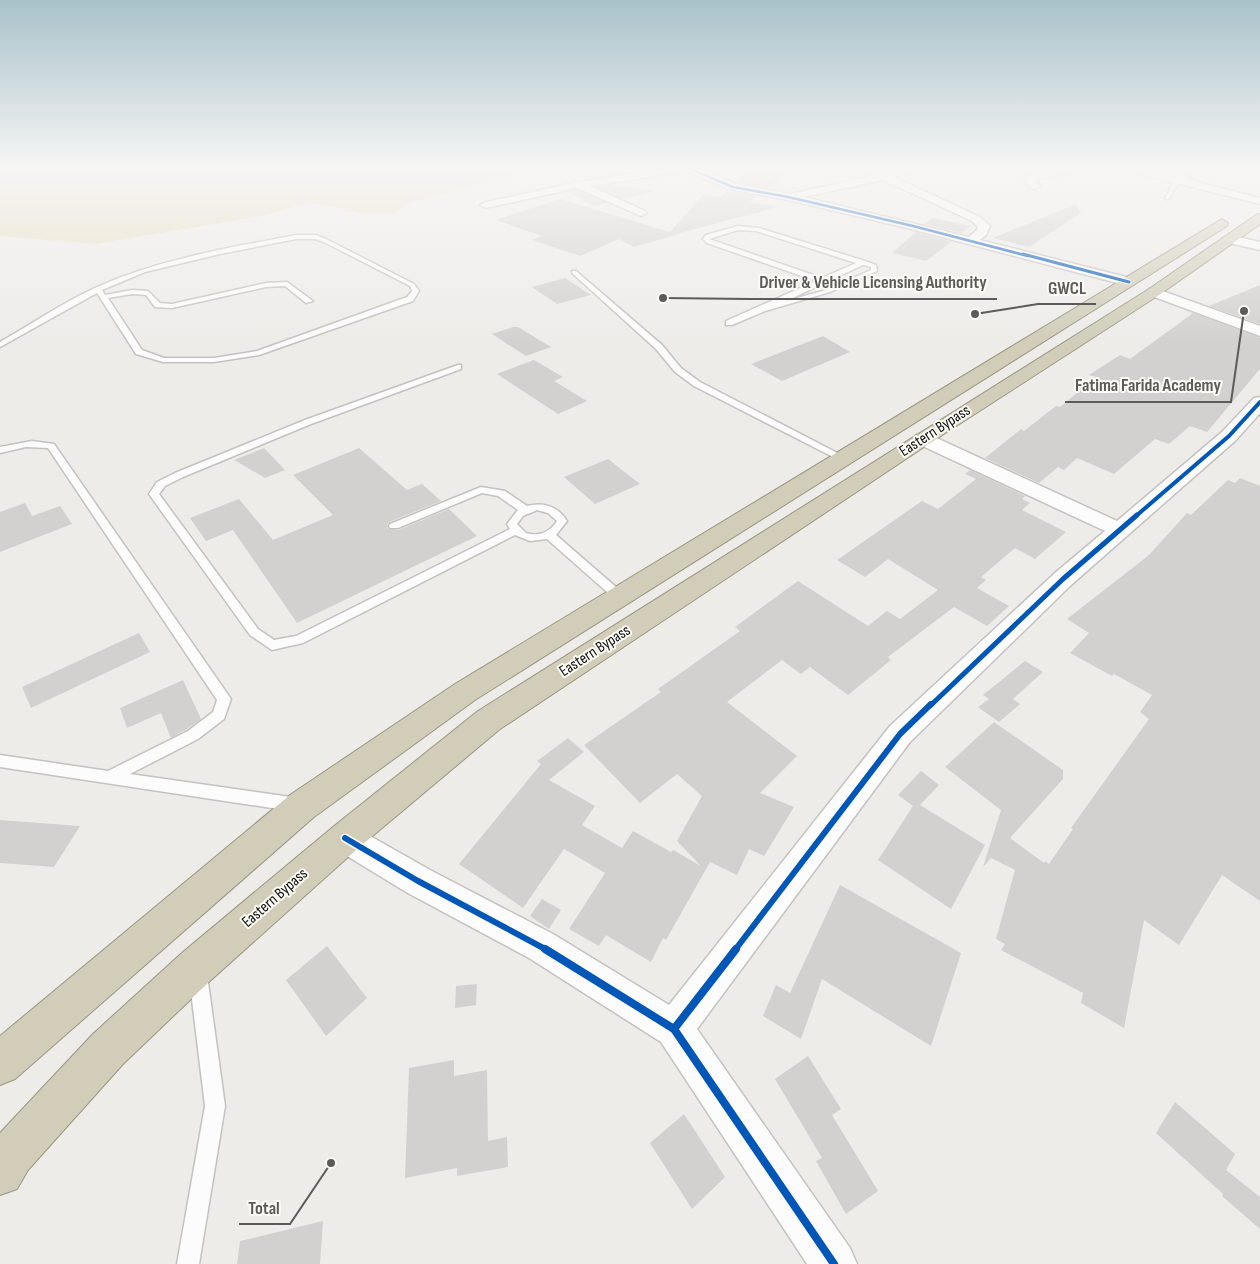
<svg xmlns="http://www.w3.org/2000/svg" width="1260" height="1264" viewBox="0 0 1260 1264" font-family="'Sofia Sans Condensed',sans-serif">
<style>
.green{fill:#e6ddc0}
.building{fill:#d2d1cf}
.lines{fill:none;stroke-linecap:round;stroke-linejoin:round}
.lane-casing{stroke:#c3c2c0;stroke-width:3}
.street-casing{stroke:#c3c2c0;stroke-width:3}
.highway-casing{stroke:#9a9681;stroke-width:2}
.lane{fill:#fcfcfc;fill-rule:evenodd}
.street{fill:#fcfcfc;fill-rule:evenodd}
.highway{fill:#d1cdb9;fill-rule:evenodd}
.cycleway-far5-casing{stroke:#fcfbf5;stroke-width:4}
.cycleway-far4-casing{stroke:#fcfbf5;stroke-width:5}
.cycleway-far3-casing{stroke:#fcfbf5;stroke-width:6}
.cycleway-far2-casing{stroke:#fcfbf5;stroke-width:8}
.cycleway-far1-casing{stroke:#fcfbf5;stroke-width:9}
.cycleway-casing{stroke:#fcfbf5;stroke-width:11}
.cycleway-far5{stroke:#0057b8;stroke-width:2.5}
.cycleway-far4{stroke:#0057b8;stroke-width:3}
.cycleway-far3{stroke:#0057b8;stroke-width:4}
.cycleway-far2{stroke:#0057b8;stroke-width:5}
.cycleway-far1{stroke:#0057b8;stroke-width:6}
.cycleway{stroke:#0057b8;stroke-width:8}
.labels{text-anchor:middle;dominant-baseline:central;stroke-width:4;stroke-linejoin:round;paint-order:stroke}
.street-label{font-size:16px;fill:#0d0d0b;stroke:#fcfbf5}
.leader{fill:none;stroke:#5c5b59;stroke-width:2}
.callout-dot{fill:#5c5b59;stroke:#fcfbf5;stroke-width:2}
.callout-label{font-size:18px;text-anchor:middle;font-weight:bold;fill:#5c5b59;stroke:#fcfbf5;stroke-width:4;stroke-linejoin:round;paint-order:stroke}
</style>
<rect width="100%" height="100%" fill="#eeece9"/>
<polygon class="green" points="0,167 383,167 395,172 449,167 545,167 406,204 397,213 364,214 330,206 306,203 268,215 95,244 0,236"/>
<g class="building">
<polygon points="749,167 794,167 767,188 736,182"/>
<polygon points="610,185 652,190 652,192 623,199 596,187"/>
<polygon points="577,190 607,203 594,206 568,192"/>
<polygon points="728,191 757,196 749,202 777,207 676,234 679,234 634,247 619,239 580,256 532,240 542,236 496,220 560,199 670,232 703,195 721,197"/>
<polygon points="1076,204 1081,213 1029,247 993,238"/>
<polygon points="932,218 971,226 962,233 925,224"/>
<polygon points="916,232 951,242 926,261 892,253"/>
<polygon points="565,278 591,295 557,304 532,287"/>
<polygon points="1260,285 1260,324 1209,306"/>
<polygon points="1193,313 1260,338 1260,369 1207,432 1190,426 1169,444 1155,439 1114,474 1077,458 1064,470 1058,467 1039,483 985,458 1021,429 1024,431 1056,406 1060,407 1096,377 1089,375 1120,355 1130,359"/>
<polygon points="513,327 518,327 551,347 526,356 492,334"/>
<polygon points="823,336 850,352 782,381 751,364"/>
<polygon points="534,360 563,377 554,381 587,401 558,414 497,374"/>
<polygon points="264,448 285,470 265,478 234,460"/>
<polygon points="359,448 407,490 422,484 441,501 389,522 387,525 388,529 399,530 449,509 477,536 297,623 233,530 206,541 190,518 239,499 273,540 333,515 293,475"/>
<polygon points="608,459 640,484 595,504 564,477"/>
<polygon points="970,470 1025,496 1022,499 1030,503 1022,510 1066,532 1035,559 1015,548 981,577 986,580 977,588 1009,606 987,626 954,607 888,657 891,660 848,695 810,667 801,674 782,660 727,702 797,756 760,793 794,807 764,856 749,849 737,875 710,862 666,940 663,938 651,962 606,935 599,946 569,929 605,873 564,849 523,908 459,864 541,764 537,761 568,738 584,752 549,780 595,806 582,825 622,848 633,831 671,852 673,850 701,866 677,841 702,796 677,774 640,803 584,745 661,692 658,689 740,631 735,627 798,581 868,626 887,611 900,619 938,590 888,559 865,577 837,560 922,501 938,509 976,479 965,474"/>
<polygon points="1240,478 1260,486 1260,901 1222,875 1179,945 1144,920 1124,1028 1081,1003 1083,993 1001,950 1005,944 996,939 1015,870 991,858 983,867 1001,810 945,767 994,722 1063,770 1063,779 1010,838 1044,863 1045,861 1049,864 1073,829 1071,828 1149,719 1140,712 1152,695 1114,674 1112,676 1070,653 1089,633 1067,619 1149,555 1187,513 1191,515 1228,480 1235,483"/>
<polygon points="25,503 32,516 60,506 72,524 0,552 0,512"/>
<polygon points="139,633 150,652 31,708 22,687"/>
<polygon points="1025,661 1043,672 1013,699 1020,704 999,722 978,707 989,699 983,695"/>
<polygon points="183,680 201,719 187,729 171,738 161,713 127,728 120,708"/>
<polygon points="921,771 939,785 920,805 985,845 951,909 878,860 913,806 898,795"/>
<polygon points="0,820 80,826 54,867 0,863"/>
<polygon points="840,885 961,953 931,1046 822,979 801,1039 763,1016 776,985 790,993"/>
<polygon points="542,899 561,910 549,929 530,916"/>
<polygon points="327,946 367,998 326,1036 286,980"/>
<polygon points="477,984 476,1005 455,1008 456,986"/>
<polygon points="808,1056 841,1109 832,1115 878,1191 846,1214 816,1161 822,1158 775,1079"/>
<polygon points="454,1060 454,1076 487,1070 488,1141 507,1137 508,1167 457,1176 457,1168 405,1178 409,1068"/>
<polygon points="1175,1102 1235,1154 1226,1170 1260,1197 1260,1229 1222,1196 1223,1194 1156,1133"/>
<polygon points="684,1114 725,1177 692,1209 650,1143"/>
<polygon points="323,1221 320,1264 237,1264 240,1241"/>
</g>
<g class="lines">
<defs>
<g id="lane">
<polygon points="1175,179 1180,180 1169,199 1165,199"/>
<path d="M738,226L759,228L865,261L876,265L877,271L830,292L765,311L732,325H726V321L816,281L707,243L703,239L706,235ZM738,230L756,231L856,263L822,278L709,239ZM863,265L871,267V270L826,290L786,301Z"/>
<path d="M296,235H316L328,240L414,284L419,291L413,301L259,355L214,362H163L136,354L97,293L0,347V342C32,324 63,302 97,287C159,259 229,248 296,235ZM296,239H315L324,242L410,286L412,291L407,297L257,351L214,358H164L142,350L108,298L132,294L146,295L155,307L172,308L266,287L285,286L306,303L313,301L287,282L266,283L172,304L160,303L148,291L132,290L105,295L102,290L145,272L220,254Z"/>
<polygon points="572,271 576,271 662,345 681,368 700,382 849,459 847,461 841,461 694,386 675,372 656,349 572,273"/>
<path d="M458,365H461V369L311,424L183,477L165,486L159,494L258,629L274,640L296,636L510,529L507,524L518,510L498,496L482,493L398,528H390L389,526L390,524L481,487L505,491L527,506C543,502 558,506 567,521L556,535L624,594L626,597L624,600H616L547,539L530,541L515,535L303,643L272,650L250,635L149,494L157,482L175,473L305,420ZM537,510L548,513L557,521C550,532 539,537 526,533L517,524L523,516Z"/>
<polygon points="32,441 54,444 231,699 224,719 198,739 130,774 298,798 303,800 306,805 303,810 298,812 0,767 0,755 108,771 188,731 213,712 217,700 48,448 26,447 0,453 0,447"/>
<polygon points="198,966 204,969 207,975 225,1106 199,1264 177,1264 205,1106 189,975 192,969"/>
</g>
<g id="street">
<path d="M674,167H697L736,184L790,194L876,175L881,172L885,173L912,167H930L928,169L894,177L980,217L990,226L986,235L980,240L1134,279L1136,282L1129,286L911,229L788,200L729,189L686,171L590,186L645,211L647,213L641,216L577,188L486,208L480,205L486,202L578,182ZM883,180L972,221L978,227L977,230L969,237L804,197Z"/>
<polygon points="1068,167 1087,167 1085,169 1037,179 1036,181 1040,186 1035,189 1031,188 1025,181 1030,175"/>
<polygon points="1119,167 1135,167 1164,174 1157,167 1168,167 1197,182 1260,198 1260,204 1121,169"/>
<polygon points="1229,235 1260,242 1260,250 1225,242 1223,239"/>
<polygon points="1154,288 1260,326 1260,336 1149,295 1147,292 1149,289"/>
<polygon points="1260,397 1260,413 1236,440 1071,585 910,742 697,1029 850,1248 857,1264 807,1264 661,1042 529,958 406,892 334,848 329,838 334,828 345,823 356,828 430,870 553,934 669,1005 890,726 1055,573 1105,531 916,443 914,439 916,435 923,433 930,435 1117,521 1222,432 1254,398"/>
</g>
<g id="highway">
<polygon points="1260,214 1260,224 1159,295 930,443 500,729 357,849 211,980 123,1064 28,1170 17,1189 0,1195 0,1133 93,1034 183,952 333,827 478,711 1149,289 1256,215"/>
<polygon points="1222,219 1228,223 1227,226 475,700 314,817 15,1079 0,1085 0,1036 290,795 455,684"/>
</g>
</defs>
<use href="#lane" class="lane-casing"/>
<use href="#street" class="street-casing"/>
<use href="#highway" class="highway-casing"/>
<use href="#lane" class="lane"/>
<use href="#street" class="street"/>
<use href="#highway" class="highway"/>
<defs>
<polyline id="cycleway-far5" points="688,168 733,187 788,197 913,226 1028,256"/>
<polyline id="cycleway-far4" points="1023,254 1129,282"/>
<polyline id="cycleway-far3" points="1136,516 1229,436 1260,402"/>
<polyline id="cycleway-far2" points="930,706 1063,579 1137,515"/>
<g id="cycleway-far1">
<polyline points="345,838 418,881 547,950"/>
<polyline points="735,950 900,734 931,704"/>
</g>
<g id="cycleway">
<polyline points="545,949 674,1029 834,1264"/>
<polyline points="674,1029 736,949"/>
</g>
</defs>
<use href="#cycleway-far5" class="cycleway-far5-casing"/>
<use href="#cycleway-far4" class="cycleway-far4-casing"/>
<use href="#cycleway-far3" class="cycleway-far3-casing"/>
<use href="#cycleway-far2" class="cycleway-far2-casing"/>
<use href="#cycleway-far1" class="cycleway-far1-casing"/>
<use href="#cycleway" class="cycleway-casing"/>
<use href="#cycleway-far5" class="cycleway-far5"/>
<use href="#cycleway-far4" class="cycleway-far4"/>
<use href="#cycleway-far3" class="cycleway-far3"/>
<use href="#cycleway-far2" class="cycleway-far2"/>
<use href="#cycleway-far1" class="cycleway-far1"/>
<use href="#cycleway" class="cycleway"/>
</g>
<linearGradient id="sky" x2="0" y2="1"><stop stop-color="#a8c2ca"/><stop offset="0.49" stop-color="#f7f6f5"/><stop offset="1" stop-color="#f7f6f5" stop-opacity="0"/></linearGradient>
<rect width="1260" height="344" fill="url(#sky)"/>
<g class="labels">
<g class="street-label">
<text transform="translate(935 431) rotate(-33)">Eastern Bypass</text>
<text transform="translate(595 651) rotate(-33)">Eastern Bypass</text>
<text transform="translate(275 898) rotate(-41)">Eastern Bypass</text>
</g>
</g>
<path class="leader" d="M663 298L749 299H997M975 314L1038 304H1096M1244 311L1231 402H1065M331 1163L290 1224H239"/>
<g class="callout-dot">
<circle cx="663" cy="298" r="5"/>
<circle cx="975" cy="314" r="5"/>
<circle cx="1244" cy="311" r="5"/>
<circle cx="331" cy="1163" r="5"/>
</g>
<g class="callout-label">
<text x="873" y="288">Driver &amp; Vehicle Licensing Authority</text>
<text x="1067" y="294">GWCL</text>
<text x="1148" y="391">Fatima Farida Academy</text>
<text x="264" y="1214">Total</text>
</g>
</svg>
